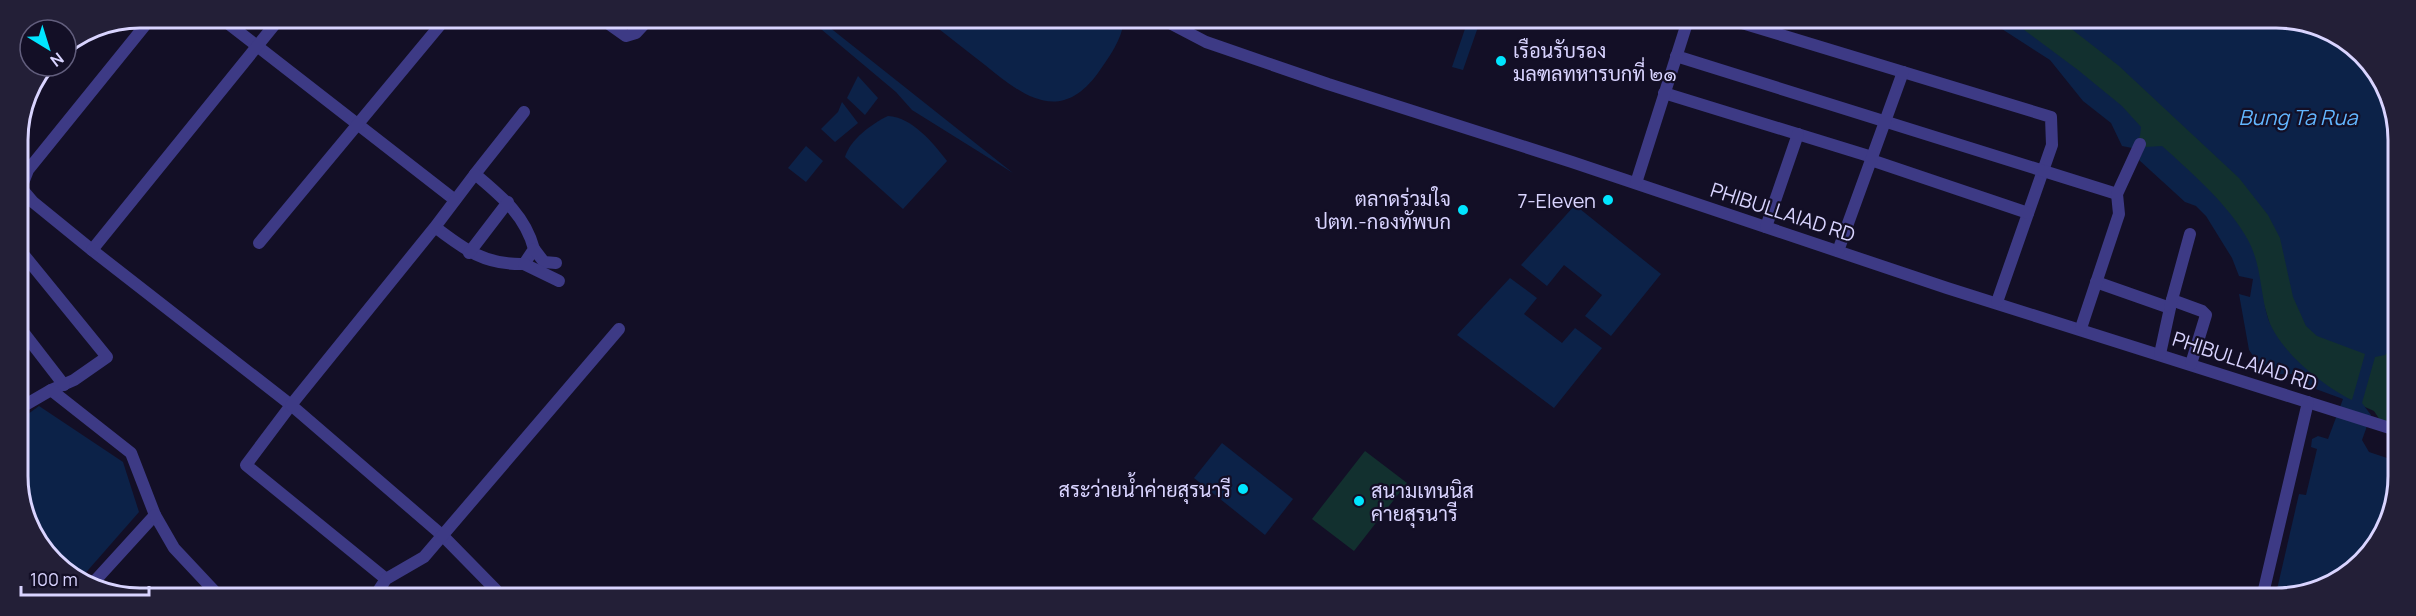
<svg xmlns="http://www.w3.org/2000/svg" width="2416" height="616" viewBox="0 0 2416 616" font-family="Manrope,Sarabun,sans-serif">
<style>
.green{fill:#12302f}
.water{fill:#0c2248}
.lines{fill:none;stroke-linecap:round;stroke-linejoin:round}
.minor{stroke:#3d3a85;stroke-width:12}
.poi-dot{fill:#00e5ff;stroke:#130f26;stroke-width:2}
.labels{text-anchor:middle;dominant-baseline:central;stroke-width:4.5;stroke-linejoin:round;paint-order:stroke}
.poi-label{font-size:20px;fill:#d9d4ff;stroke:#130f26;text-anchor:end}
.street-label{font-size:20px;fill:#d9d4ff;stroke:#130f26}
.water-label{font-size:21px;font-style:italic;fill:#62b6ff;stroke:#130f26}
.rim{fill:none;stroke:#d9d4ff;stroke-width:3}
</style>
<rect width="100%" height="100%" fill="#130f26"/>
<g class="green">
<polygon points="2004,20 2300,20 2362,54 2396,116 2396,425 2380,420 2374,411 2336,394 2287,356 2273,335 2246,245 2133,142 2137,127"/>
<polygon points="1365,451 1407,483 1354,551 1312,519"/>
</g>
<g class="water">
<polygon points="809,19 819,19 1013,173 912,110 896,92"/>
<path d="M926,19H1124V20C1122,40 1109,57 1098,73C1060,125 1023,96 985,65C965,50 946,34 926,19Z"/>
<polygon points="1988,20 2011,20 2078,70 2122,106 2141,127 2140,136 2132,148 2122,146 2111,123 2083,101 2050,60"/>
<path d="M2060,20H2300L2362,54L2396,116V343L2385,355L2375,357L2362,403L2371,415L2362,440L2369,452L2396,461V500L2356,568L2283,598H2275L2299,494L2306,495L2317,449L2311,447L2312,439L2318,436L2328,439L2343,399L2313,388L2294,374H2277L2261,367L2249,350L2239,294L2250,297L2253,279L2239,276L2232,258L2206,216L2196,206L2185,202L2139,160L2145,147L2162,146C2192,173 2229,205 2248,240C2261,264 2260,290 2267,315C2276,349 2322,385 2352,400L2365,354L2317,336L2306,326L2293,297L2280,238L2268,215L2239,178L2119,66Z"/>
<polygon points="1467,23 1478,27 1463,70 1452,67"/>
<polygon points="858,76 878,98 865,115 847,98"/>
<polygon points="842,102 858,123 835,142 821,129 838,112"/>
<path d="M888,116C912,117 933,143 947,161L903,209L845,157C850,140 871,124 888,116Z"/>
<polygon points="806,146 823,161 806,182 788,168"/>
<polygon points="1575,205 1661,274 1611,336 1585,316 1602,295 1564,265 1547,286 1521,265"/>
<polygon points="1510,278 1537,298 1524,314 1562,343 1575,328 1602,348 1554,408 1457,335"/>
<polygon points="39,406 123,462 139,512 82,577 54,562 20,500 20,420"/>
<polygon points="1222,443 1293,499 1265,535 1194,478"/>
</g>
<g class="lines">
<g class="minor">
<polyline points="151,18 28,170 21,188 33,202 92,250 291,405 246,465 386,579"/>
<polyline points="221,18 455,200"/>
<polyline points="602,19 626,36 636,33 649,19"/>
<polyline points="1162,19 1206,42 1328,84 1572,162 1947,288 2396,430"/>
<polyline points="1732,20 2051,117 2052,145 1997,302"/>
<polyline points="1676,56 2117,194"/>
<polyline points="1664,93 1872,157"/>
<polyline points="1871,160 2028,213"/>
<polyline points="475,174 524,112"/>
<polyline points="1636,183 1688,20"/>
<path d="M435,227L475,174C501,196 525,215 534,249L524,264C485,265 465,250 435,227L291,405L443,536L496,590"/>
<polyline points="1766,227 1798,134"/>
<polyline points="259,243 446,18"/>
<polyline points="19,249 107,357 74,380 51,390"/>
<polyline points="534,249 544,262 556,263"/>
<polyline points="92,250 280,18"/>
<polyline points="1838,251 1903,72"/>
<polyline points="469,253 508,202"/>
<polyline points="524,264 559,281"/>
<polyline points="2096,282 2170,308 2160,354"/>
<polyline points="2172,300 2202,311 2206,315 2191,364"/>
<polyline points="2170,307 2190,234"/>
<polyline points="20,328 64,385"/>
<polyline points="2081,328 2119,214 2117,194 2140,144"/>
<polyline points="20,408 51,390 131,453 155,515 93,583"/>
<polyline points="155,515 174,548 219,596"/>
<polyline points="375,596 386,579 424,557 619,329"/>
<polyline points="2262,598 2308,402"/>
</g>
</g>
<g class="poi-dot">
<circle cx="1501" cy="61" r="6"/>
<circle cx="1608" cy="200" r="6"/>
<circle cx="1463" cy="210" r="6"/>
<circle cx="1243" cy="489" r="6"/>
<circle cx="1359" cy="501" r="6"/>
</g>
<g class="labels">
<g class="poi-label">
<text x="1513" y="50" text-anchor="start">เรือนรับรอง<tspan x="1513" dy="23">มลฑลทหารบกที่ ๒๑</tspan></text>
<text x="1451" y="198">ตลาดร่วมใจ<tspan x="1451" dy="23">ปตท.-กองทัพบก</tspan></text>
<text x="1596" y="200">7-Eleven</text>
<text x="1231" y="489">สระว่ายนํ้าค่ายสุรนารี</text>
<text x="1371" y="490" text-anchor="start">สนามเทนนิส<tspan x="1371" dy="23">ค่ายสุรนารี</tspan></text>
</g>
<g class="street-label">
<text transform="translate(1783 212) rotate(18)">PHIBULLAIAD RD</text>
<text transform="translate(2245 361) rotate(18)">PHIBULLAIAD RD</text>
</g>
<g class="water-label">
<text x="2298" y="117">Bung Ta Rua</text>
</g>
</g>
<path d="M0 0H2416V616H0ZM140 28H2276A112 112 0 0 1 2388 140V476A112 112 0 0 1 2276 588H140A112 112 0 0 1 28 476V140A112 112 0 0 1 140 28Z" fill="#231f37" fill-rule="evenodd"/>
<path class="rim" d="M140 28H2276A112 112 0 0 1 2388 140V476A112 112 0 0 1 2276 588H140A112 112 0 0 1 28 476V140A112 112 0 0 1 140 28Z"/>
<g transform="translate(48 48) rotate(142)"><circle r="28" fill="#130f26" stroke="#625e7d" stroke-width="1.5"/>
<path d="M0-4.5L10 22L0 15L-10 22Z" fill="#00e5ff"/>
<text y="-9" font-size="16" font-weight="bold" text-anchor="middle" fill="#d9d4ff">N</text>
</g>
<path d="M21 586v9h128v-9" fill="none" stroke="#d9d4ff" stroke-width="3"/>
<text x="30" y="586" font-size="18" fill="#d9d4ff" stroke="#130f26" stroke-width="4.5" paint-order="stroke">100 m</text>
</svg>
